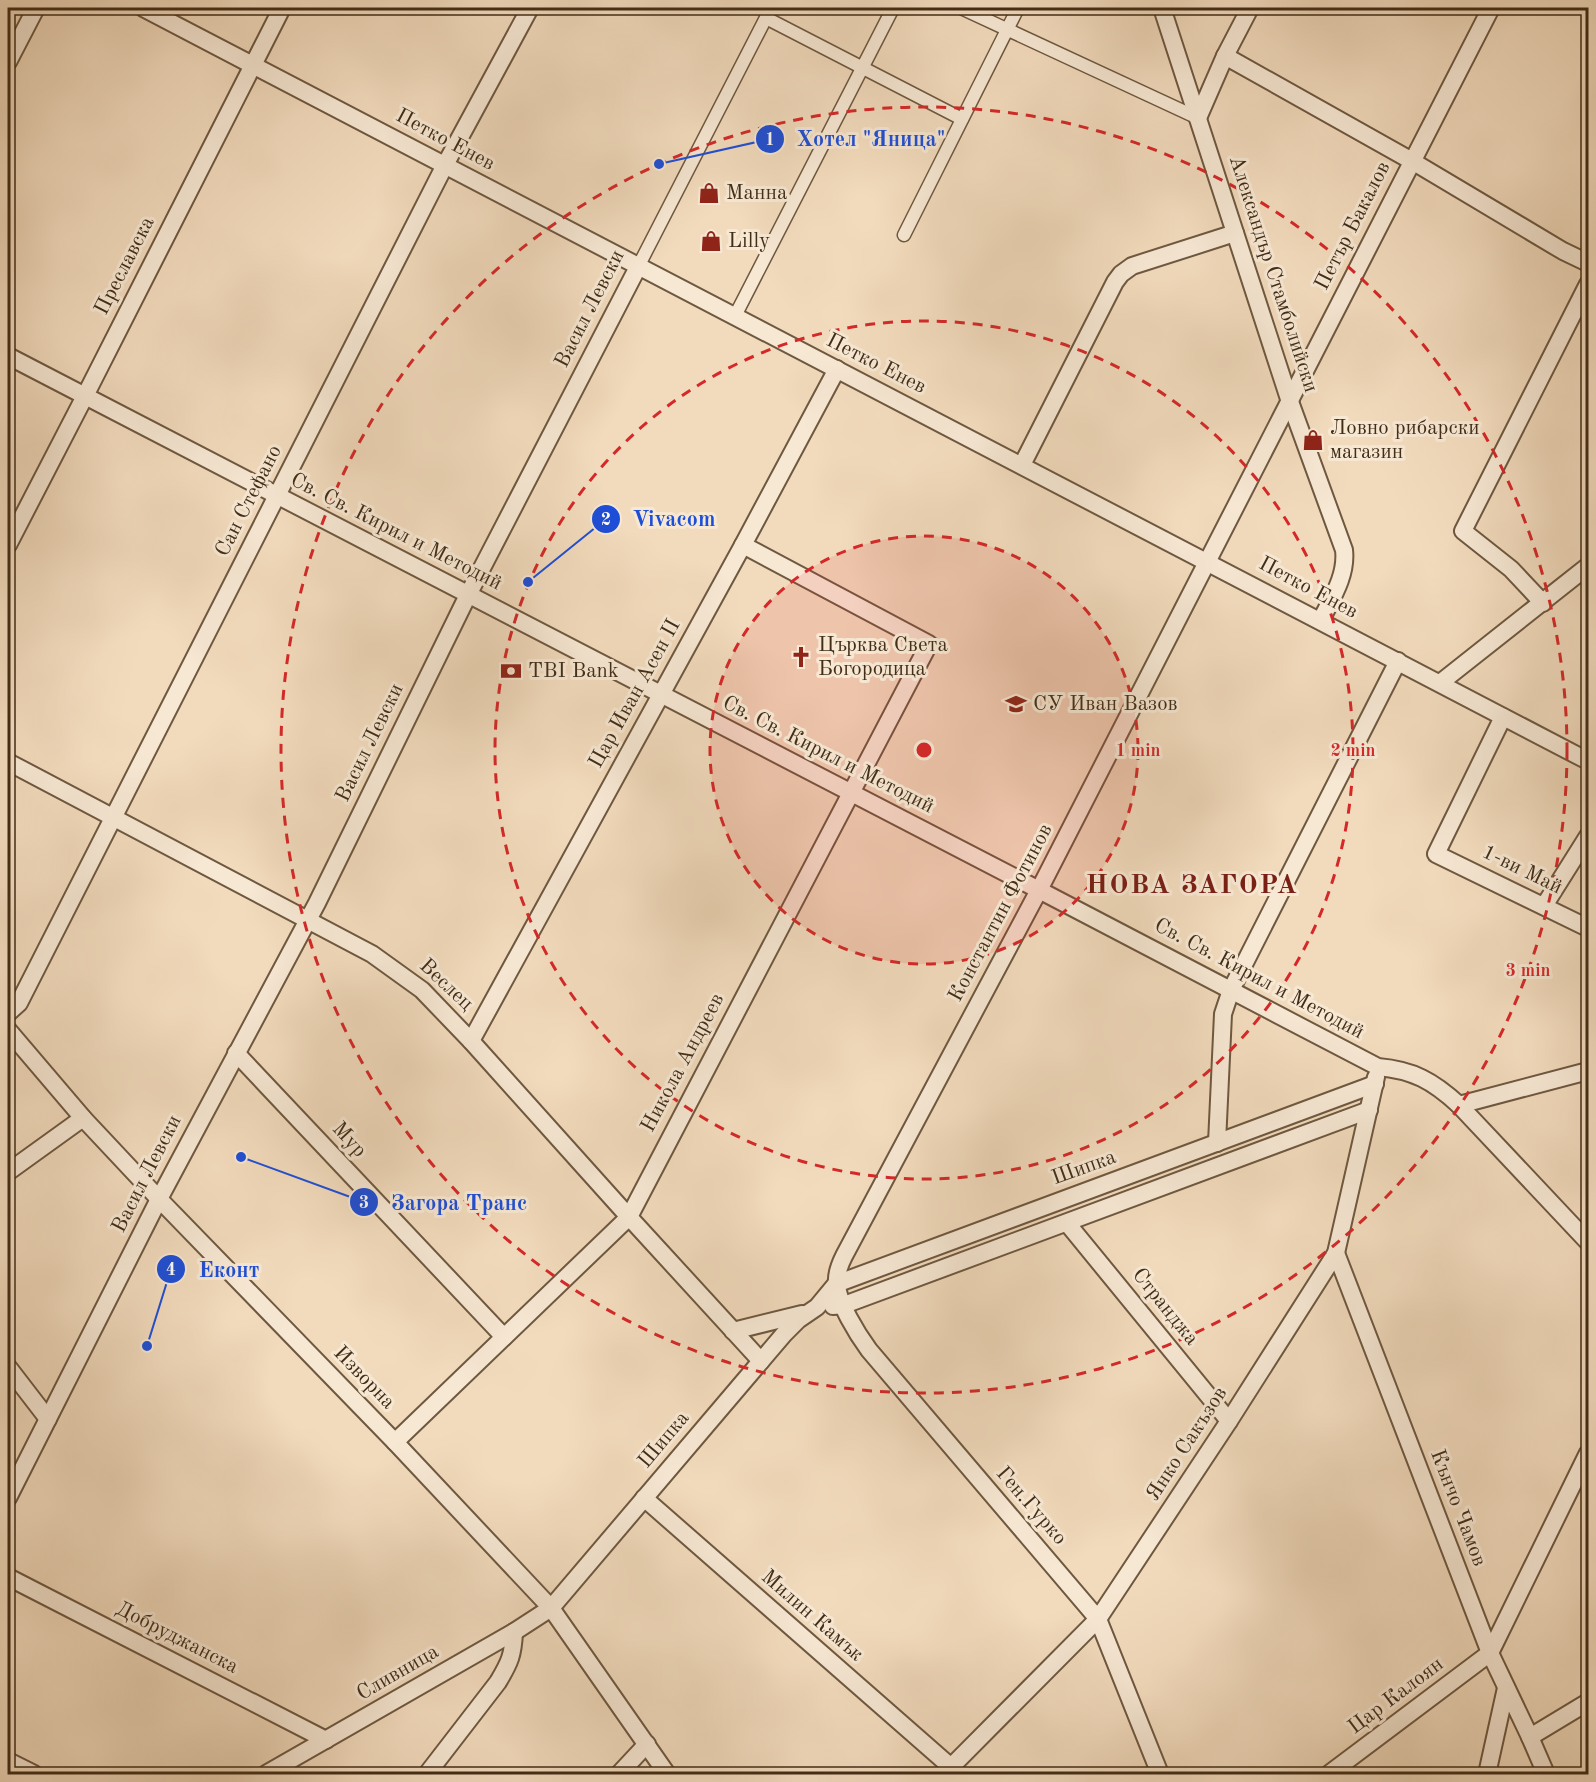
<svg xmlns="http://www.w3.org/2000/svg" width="1596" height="1782" viewBox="0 0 1596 1782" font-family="'Old Standard TT',serif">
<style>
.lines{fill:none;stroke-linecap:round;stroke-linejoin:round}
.pedestrian-casing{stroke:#6e5840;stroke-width:15}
.minor-casing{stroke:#6e5840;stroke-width:20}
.pedestrian{stroke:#f7e8d4;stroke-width:12}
.minor{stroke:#f7e8d4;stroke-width:16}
.ring{fill:none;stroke:#d62828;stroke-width:3;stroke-dasharray:10 8}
.labels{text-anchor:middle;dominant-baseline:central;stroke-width:6;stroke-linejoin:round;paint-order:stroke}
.street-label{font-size:21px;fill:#422d17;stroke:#f7e8d4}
.poi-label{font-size:21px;fill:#422d17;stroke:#f7e8d4;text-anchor:start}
.district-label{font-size:27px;font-weight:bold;letter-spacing:1.5px;fill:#7a1f14;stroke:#f7e8d4}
.centre{fill:#d62828;stroke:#f7e8d4;stroke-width:3}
.ring-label{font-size:18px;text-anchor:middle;font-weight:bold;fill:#d62828;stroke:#f7e8d4;stroke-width:6;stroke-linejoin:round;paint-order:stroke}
.leader{fill:none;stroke:#1d4ed8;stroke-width:2}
.callout-dot{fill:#1d4ed8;stroke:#f7e8d4;stroke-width:2}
.mark-label{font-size:18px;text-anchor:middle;font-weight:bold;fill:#fff}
.callout-label{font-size:22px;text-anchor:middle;font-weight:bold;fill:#1d4ed8;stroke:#f7e8d4;stroke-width:6;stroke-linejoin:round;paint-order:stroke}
</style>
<rect width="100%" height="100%" fill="#f2dbbd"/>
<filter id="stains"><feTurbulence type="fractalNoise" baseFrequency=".00333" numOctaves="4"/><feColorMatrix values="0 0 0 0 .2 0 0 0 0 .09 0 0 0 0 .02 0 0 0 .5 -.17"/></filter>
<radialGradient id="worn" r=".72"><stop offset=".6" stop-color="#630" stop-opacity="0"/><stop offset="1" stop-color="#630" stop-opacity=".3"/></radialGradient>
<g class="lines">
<defs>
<g id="pedestrian">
<polyline points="961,8 1198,118"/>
<polyline points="766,18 962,119"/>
<polyline points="904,235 1018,8"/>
<polyline points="639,265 771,8"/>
<polyline points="735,316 893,8"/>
</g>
<g id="minor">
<polyline points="143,8 1588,761"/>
<path d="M1162,8L1289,399L1344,550C1347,575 1332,598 1321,620"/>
<polyline points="1225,56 1412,161 1563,251 1588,263"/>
<polyline points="8,62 36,8"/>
<polyline points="1198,118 1225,56 1250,8"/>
<path d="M8,356L1039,890L1378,1067C1413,1070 1433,1081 1459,1105L1588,1242"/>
<polyline points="1022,465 1115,282 1121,274 1132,266 1235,233"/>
<polyline points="8,545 85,396 282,8"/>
<polyline points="1543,603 1511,569 1463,531 1588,284"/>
<polyline points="1440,683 1588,566"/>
<polyline points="1503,717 1436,854 1588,928"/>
<polyline points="8,762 372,954 422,990 471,1041 629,1217 761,1361"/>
<polyline points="1544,906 1588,836"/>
<polyline points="8,1013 19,1003 445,165 530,8"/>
<polyline points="8,1030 83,1118 159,1199 395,1442 551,1608 667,1774"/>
<polyline points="471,1041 743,545 837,369"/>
<polyline points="236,1053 504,1337"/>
<polyline points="1459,1105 1588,1071"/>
<polyline points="1217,1143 1223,1014 1231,990 1398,661"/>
<polyline points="8,1172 83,1118"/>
<polyline points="1067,1223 1229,1421"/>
<polyline points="1336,1253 1490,1653 1530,1737 1546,1774"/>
<polyline points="833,1306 844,1305 1369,1110"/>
<polyline points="733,1331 802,1314"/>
<polyline points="8,1367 48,1419"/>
<polyline points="395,1442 629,1217 929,644 743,545"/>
<polyline points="8,1498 159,1199 317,903 468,595 639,265"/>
<polyline points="644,1498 951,1767"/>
<polyline points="8,1577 326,1740"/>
<polyline points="1530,1737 1588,1702"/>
<polyline points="8,1761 34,1774"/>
<polyline points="266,1774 514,1632 551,1608 784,1334 798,1320 817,1307 836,1284 1375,1084"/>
<path d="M427,1774L498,1682C510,1662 513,1655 514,1632"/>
<polyline points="619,1774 647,1744"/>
<polyline points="944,1774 1098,1619 1229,1421 1336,1253 1376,1077"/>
<path d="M1160,1774L1098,1619L869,1350C858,1335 837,1302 837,1283C836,1273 840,1264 844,1256L1039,890L1491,8"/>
<polyline points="1329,1774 1490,1653 1588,1453"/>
<polyline points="1487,1774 1506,1688"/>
</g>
</defs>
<use href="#pedestrian" class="pedestrian-casing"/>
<use href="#minor" class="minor-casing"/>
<use href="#pedestrian" class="pedestrian"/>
<use href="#minor" class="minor"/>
</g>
<circle cx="924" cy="750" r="214" fill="#d62828" fill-opacity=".12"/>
<g class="ring">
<circle cx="924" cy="750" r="214"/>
<circle cx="924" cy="750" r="429"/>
<circle cx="924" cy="750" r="643"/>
</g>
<defs>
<symbol id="shop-bare" viewBox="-9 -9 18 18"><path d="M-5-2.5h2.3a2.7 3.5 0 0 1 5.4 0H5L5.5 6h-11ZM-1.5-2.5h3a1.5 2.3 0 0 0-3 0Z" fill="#8f2418" stroke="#f7e8d4" stroke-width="2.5" paint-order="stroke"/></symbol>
<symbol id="church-bare" viewBox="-9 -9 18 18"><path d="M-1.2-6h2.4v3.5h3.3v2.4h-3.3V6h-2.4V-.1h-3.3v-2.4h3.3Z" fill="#8f2418" stroke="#f7e8d4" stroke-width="2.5" paint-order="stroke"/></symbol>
<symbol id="bank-bare" viewBox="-9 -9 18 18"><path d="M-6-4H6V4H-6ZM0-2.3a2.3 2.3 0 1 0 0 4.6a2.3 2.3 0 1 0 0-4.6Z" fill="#8f2418" stroke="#f7e8d4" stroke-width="2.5" paint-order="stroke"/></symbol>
<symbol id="school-bare" viewBox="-9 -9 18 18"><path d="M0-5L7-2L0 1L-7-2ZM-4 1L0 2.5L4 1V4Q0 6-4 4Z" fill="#8f2418" stroke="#f7e8d4" stroke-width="2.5" paint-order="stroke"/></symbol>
</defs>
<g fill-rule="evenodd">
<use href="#shop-bare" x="694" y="178" width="30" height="30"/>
<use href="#shop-bare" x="696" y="226" width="30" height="30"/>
<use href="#shop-bare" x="1298" y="425" width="30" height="30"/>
<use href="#church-bare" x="786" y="642" width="30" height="30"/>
<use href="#bank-bare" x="496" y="656" width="30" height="30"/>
<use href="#school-bare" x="1001" y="689" width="30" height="30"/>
</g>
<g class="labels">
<g class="street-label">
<text transform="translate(445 140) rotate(28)">Петко Енев</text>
<text transform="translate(1353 226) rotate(-63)">Петър Бакалов</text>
<text transform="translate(125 266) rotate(-63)">Преславска</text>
<text transform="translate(1273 274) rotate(72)">Александър Стамболийски</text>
<text transform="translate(590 309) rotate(-63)">Васил Левски</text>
<text transform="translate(876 364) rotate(27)">Петко Енев</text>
<text transform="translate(249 501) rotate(-63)">Сан Стефано</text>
<text transform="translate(396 532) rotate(27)">Св. Св. Кирил и Методий</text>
<text transform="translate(1308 588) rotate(28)">Петко Енев</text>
<text transform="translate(635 694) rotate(-61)">Цар Иван Асен II</text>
<text transform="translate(370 743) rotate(-64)">Васил Левски</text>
<text transform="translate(828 755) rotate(27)">Св. Св. Кирил и Методий</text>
<text transform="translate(1522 870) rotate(26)">1-ви Май</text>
<text transform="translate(1001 913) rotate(-62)">Константин Фотинов</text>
<text transform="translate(1259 979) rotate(28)">Св. Св. Кирил и Методий</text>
<text transform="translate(446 985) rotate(43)">Веслец</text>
<text transform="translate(683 1063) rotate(-62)">Никола Андреев</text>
<text transform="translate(349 1140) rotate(47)">Мур</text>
<text transform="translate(1084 1168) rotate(-20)">Шипка</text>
<text transform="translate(147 1174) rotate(-63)">Васил Левски</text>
<text transform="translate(1165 1307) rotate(51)">Странджа</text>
<text transform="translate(364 1378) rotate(46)">Изворна</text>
<text transform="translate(664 1440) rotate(-50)">Шипка</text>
<text transform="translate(1187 1444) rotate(-57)">Янко Сакъзов</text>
<text transform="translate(1031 1506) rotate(49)">Ген.Гурко</text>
<text transform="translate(1458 1508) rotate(69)">Кънчо Чамов</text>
<text transform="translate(812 1616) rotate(41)">Милин Камък</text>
<text transform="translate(177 1638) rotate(27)">Добруджанска</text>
<text transform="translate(398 1673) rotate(-30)">Сливница</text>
<text transform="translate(1396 1696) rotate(-37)">Цар Калоян</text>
</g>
<g class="poi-label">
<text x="726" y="193">Манна</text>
<text x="728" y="241">Lilly</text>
<text x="1330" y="428">Ловно рибарски<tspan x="1330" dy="24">магазин</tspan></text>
<text x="818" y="645">Църква Света<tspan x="818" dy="24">Богородица</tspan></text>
<text x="528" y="671">TBI Bank</text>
<text x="1033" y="704">СУ Иван Вазов</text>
</g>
<g class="district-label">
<text x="1192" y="885">НОВА ЗАГОРА</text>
</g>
</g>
<circle cx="924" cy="750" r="9" class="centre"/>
<g class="ring-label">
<text x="1138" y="756">1 min</text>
<text x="1353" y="756">2 min</text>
<text x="1528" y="976">3 min</text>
</g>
<path class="leader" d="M659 164L770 139M528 582L606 519M241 1157L364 1202M147 1346L171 1269"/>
<g class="callout-dot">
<circle cx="659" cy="164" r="6"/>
<circle cx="528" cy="582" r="6"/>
<circle cx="241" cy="1157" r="6"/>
<circle cx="147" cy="1346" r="6"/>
<circle cx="770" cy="139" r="15"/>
<circle cx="606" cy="519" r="15"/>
<circle cx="364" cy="1202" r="15"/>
<circle cx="171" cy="1269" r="15"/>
</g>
<g class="mark-label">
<text x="770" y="145">1</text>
<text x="606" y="525">2</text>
<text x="364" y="1208">3</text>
<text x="171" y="1275">4</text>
</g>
<g class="callout-label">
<text x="871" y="146">Хотел "Яница"</text>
<text x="674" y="526">Vivacom</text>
<text x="459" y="1210">Загора Транс</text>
<text x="229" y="1277">Еконт</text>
</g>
<rect width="1596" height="1782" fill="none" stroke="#f2dbbd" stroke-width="30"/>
<rect x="9" y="9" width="1578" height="1764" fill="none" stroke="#422d17" stroke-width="3"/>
<rect x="15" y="15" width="1566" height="1752" fill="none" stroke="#422d17" stroke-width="1.5"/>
<rect width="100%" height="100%" filter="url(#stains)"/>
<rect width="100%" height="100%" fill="url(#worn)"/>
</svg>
